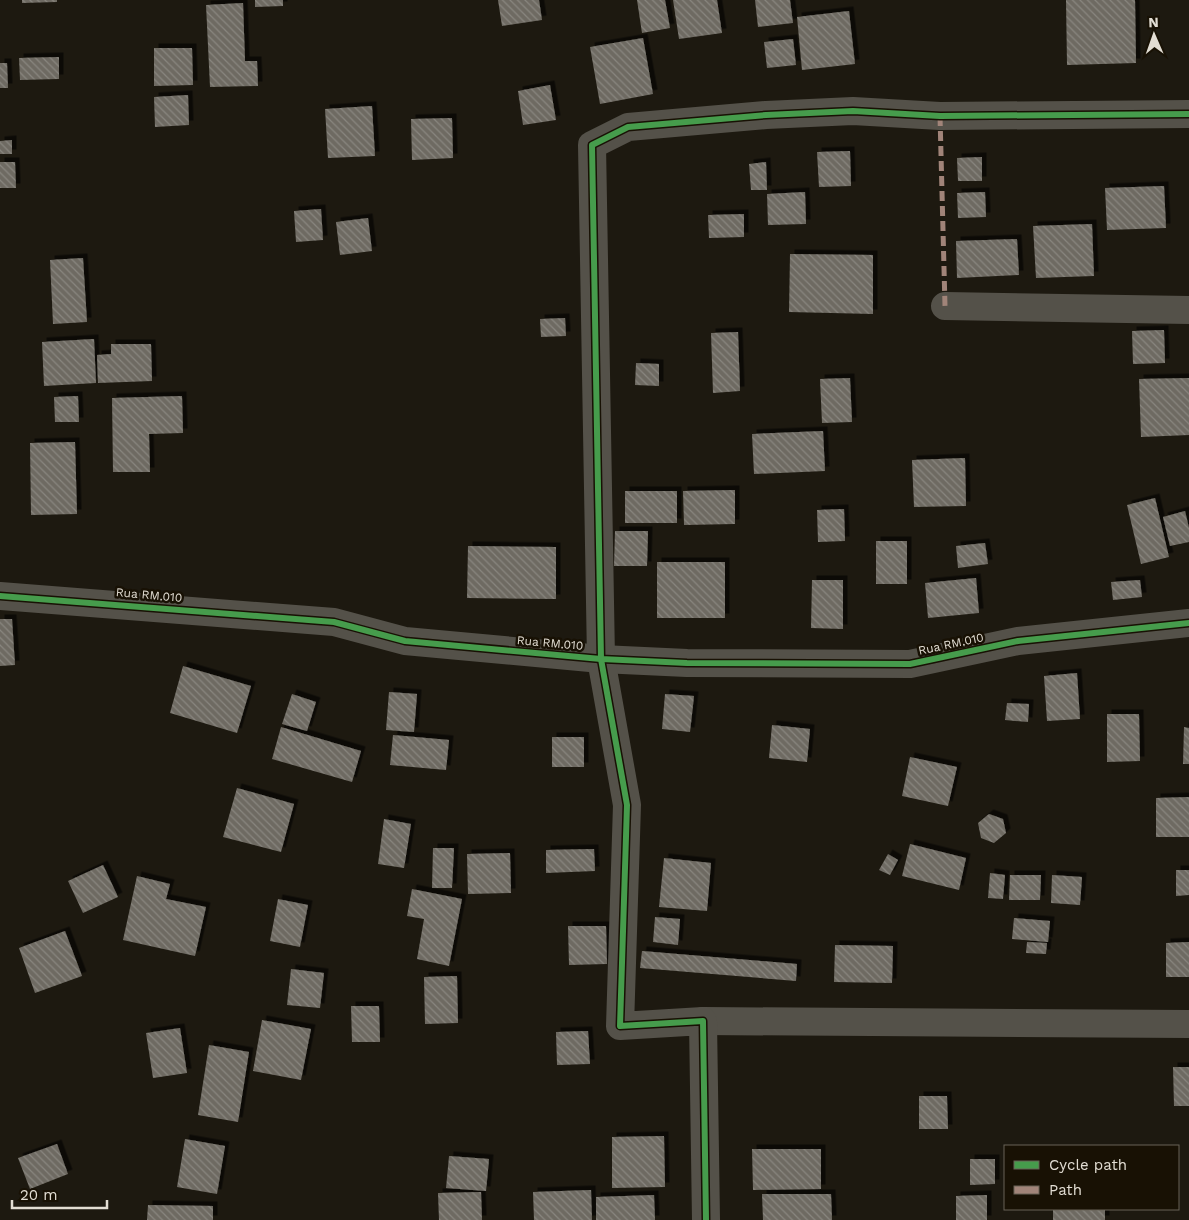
<svg xmlns="http://www.w3.org/2000/svg" width="1189" height="1220" viewBox="0 0 1189 1220" font-family="'Work Sans',sans-serif">
<style>
.building{fill:url(#building-back-hatch);filter:url(#shadow)}
.lines{fill:none;stroke-linecap:round;stroke-linejoin:round}
.minor{stroke:#545149;stroke-width:28}
.quiet{stroke:#a18479;stroke-width:5;stroke-dasharray:10 5;stroke-linecap:butt}
.cycleway-casing{stroke:#181104;stroke-width:9}
.cycleway{stroke:#469c4c;stroke-width:6}
.labels{text-anchor:middle;dominant-baseline:central;stroke-width:5;stroke-linejoin:round;paint-order:stroke}
.street-label{font-size:12px;fill:#e2ddd3;stroke:#181104}
</style>
<defs>
<pattern id="building-back-hatch" width="6" height="6" patternUnits="userSpaceOnUse" patternTransform="scale(1.25)"><rect width="6" height="6" fill="#6e6a62"/><path d="M-1 5l2 2M0 0l6 6M5-1l2 2" fill="none" stroke="#89867f"/></pattern>
<filter id="shadow"><feDropShadow dx="4.5" dy="-4.5" stdDeviation="0" flood-color="#0009"/></filter>
</defs>
<rect width="100%" height="100%" fill="#1d1910"/>
<g class="building">
<polygon points="22,0 57,0 57,2 22,3"/>
<polygon points="255,0 283,0 283,6 255,7"/>
<polygon points="498,0 539,0 542,20 502,26"/>
<polygon points="637,0 665,0 670,28 642,33"/>
<polygon points="673,0 717,0 722,33 679,39"/>
<polygon points="755,0 790,0 793,23 758,27"/>
<polygon points="1066,0 1135,0 1136,63 1067,65"/>
<polygon points="243,3 245,61 257,61 258,86 210,87 206,5"/>
<polygon points="849,11 855,64 802,70 797,17"/>
<polygon points="643,38 653,94 600,104 590,47"/>
<polygon points="793,39 796,65 767,68 764,42"/>
<polygon points="154,48 192,48 193,85 154,86"/>
<polygon points="59,57 59,79 20,80 19,58"/>
<polygon points="0,63 7,63 8,88 0,88"/>
<polygon points="550,85 556,120 523,125 518,91"/>
<polygon points="188,95 189,125 155,127 154,97"/>
<polygon points="372,106 375,156 328,158 325,109"/>
<polygon points="452,118 453,158 412,160 411,119"/>
<polygon points="12,140 12,154 0,154 0,141"/>
<polygon points="850,151 851,186 819,187 817,152"/>
<polygon points="982,157 982,181 958,181 957,158"/>
<polygon points="0,162 15,162 16,188 0,188"/>
<polygon points="766,162 767,190 751,190 749,164"/>
<polygon points="1164,186 1166,228 1107,230 1105,188"/>
<polygon points="805,192 806,224 768,225 767,194"/>
<polygon points="985,192 986,217 958,218 957,193"/>
<polygon points="321,209 323,240 296,242 294,211"/>
<polygon points="744,214 744,237 709,238 708,215"/>
<polygon points="368,218 372,251 340,255 336,222"/>
<polygon points="1092,224 1094,276 1036,278 1033,226"/>
<polygon points="1017,239 1019,275 957,278 956,241"/>
<polygon points="790,254 873,255 873,314 789,312"/>
<polygon points="83,258 87,322 53,324 50,260"/>
<polygon points="565,318 566,336 541,337 540,319"/>
<polygon points="1164,330 1165,363 1133,364 1132,331"/>
<polygon points="738,332 740,391 713,393 711,333"/>
<polygon points="94,339 96,383 44,386 42,342"/>
<polygon points="111,344 151,344 152,381 98,383 97,355 111,354"/>
<polygon points="636,363 659,364 659,386 635,385"/>
<polygon points="850,378 852,422 822,423 820,379"/>
<polygon points="1189,378 1189,435 1141,437 1139,379"/>
<polygon points="78,396 79,422 55,422 54,397"/>
<polygon points="182,396 183,433 149,434 150,472 113,472 112,398"/>
<polygon points="823,431 825,471 754,474 752,434"/>
<polygon points="75,442 77,514 31,515 30,443"/>
<polygon points="965,458 966,506 914,507 912,460"/>
<polygon points="735,490 735,524 684,525 683,491"/>
<rect x="625" y="491" width="52" height="32"/>
<polygon points="1155,498 1169,557 1141,564 1127,505"/>
<polygon points="844,509 845,541 818,542 817,510"/>
<polygon points="1185,511 1189,528 1189,542 1170,546 1163,517"/>
<polygon points="615,531 648,531 647,566 614,566"/>
<rect x="876" y="541" width="31" height="43"/>
<polygon points="985,543 988,564 958,568 956,546"/>
<polygon points="468,546 556,547 556,599 467,598"/>
<rect x="657" y="562" width="68" height="56"/>
<polygon points="976,578 979,613 928,618 925,583"/>
<polygon points="812,580 843,580 843,629 811,628"/>
<polygon points="1140,580 1142,597 1113,600 1111,582"/>
<polygon points="0,619 12,619 15,665 0,666"/>
<polygon points="183,666 251,686 237,733 170,713"/>
<polygon points="1077,673 1080,719 1047,721 1044,676"/>
<polygon points="389,692 417,694 414,732 386,730"/>
<polygon points="292,694 316,702 307,731 282,724"/>
<polygon points="665,694 694,696 690,732 662,729"/>
<polygon points="1007,703 1029,704 1028,722 1005,720"/>
<polygon points="1107,714 1139,714 1140,761 1107,762"/>
<polygon points="772,725 810,729 807,762 769,758"/>
<polygon points="281,727 361,751 352,782 272,759"/>
<polygon points="1184,727 1189,728 1189,764 1183,764"/>
<polygon points="393,735 449,740 446,770 390,765"/>
<rect x="552" y="737" width="32" height="30"/>
<polygon points="910,757 957,767 948,806 902,796"/>
<polygon points="237,788 294,804 281,852 223,837"/>
<polygon points="1189,797 1189,837 1156,837 1156,798"/>
<polygon points="989,814 1003,819 1006,833 994,843 981,838 978,823"/>
<polygon points="384,819 411,824 404,868 378,864"/>
<polygon points="910,844 966,858 959,890 902,876"/>
<polygon points="433,848 454,848 452,888 432,888"/>
<polygon points="594,849 595,871 546,873 546,850"/>
<polygon points="510,853 511,893 468,894 467,854"/>
<polygon points="888,854 898,860 890,875 879,870"/>
<polygon points="664,858 711,863 707,911 659,907"/>
<polygon points="103,865 118,897 83,913 68,881"/>
<polygon points="1176,870 1189,870 1189,895 1176,896"/>
<polygon points="990,873 1005,875 1003,899 988,898"/>
<polygon points="1010,875 1041,875 1040,900 1009,900"/>
<polygon points="1052,875 1082,877 1080,905 1051,903"/>
<polygon points="137,876 170,884 166,899 206,907 195,956 123,940"/>
<polygon points="412,889 462,899 449,966 417,959 424,919 407,916"/>
<polygon points="278,899 308,905 300,947 270,941"/>
<polygon points="655,917 680,919 678,945 653,942"/>
<polygon points="1014,918 1050,921 1048,942 1012,939"/>
<polygon points="568,926 606,926 607,964 569,965"/>
<polygon points="65,931 82,976 35,993 19,948"/>
<polygon points="1027,942 1047,943 1046,954 1026,953"/>
<polygon points="1189,942 1189,977 1166,977 1166,943"/>
<polygon points="835,945 893,946 892,983 834,982"/>
<polygon points="642,951 797,964 796,981 640,968"/>
<polygon points="291,969 324,973 320,1008 287,1005"/>
<polygon points="457,976 458,1023 425,1024 424,977"/>
<polygon points="351,1006 379,1006 380,1042 352,1042"/>
<polygon points="262,1020 311,1029 301,1080 253,1071"/>
<polygon points="180,1028 187,1073 153,1078 146,1033"/>
<polygon points="588,1031 590,1064 557,1065 556,1032"/>
<polygon points="209,1045 249,1052 238,1122 198,1115"/>
<polygon points="1173,1067 1189,1067 1189,1106 1174,1106"/>
<polygon points="919,1096 947,1096 948,1129 919,1129"/>
<polygon points="664,1136 665,1187 612,1188 612,1137"/>
<polygon points="185,1139 225,1146 217,1194 177,1187"/>
<polygon points="57,1144 68,1174 30,1189 18,1158"/>
<polygon points="752,1149 821,1149 821,1189 753,1190"/>
<polygon points="449,1156 489,1159 486,1191 446,1188"/>
<polygon points="970,1159 995,1159 995,1184 970,1185"/>
<polygon points="591,1190 592,1220 534,1220 533,1192"/>
<polygon points="481,1192 482,1220 439,1220 438,1193"/>
<polygon points="762,1194 831,1194 832,1220 763,1220"/>
<polygon points="654,1195 655,1220 596,1220 596,1197"/>
<polygon points="987,1195 987,1220 956,1220 956,1196"/>
<polygon points="148,1205 213,1206 213,1220 147,1220"/>
<rect x="1053" y="1209" width="52" height="11"/>
</g>
<g class="lines">
<g class="minor">
<polyline points="945,306 1189,310"/>
<polyline points="0,596 334,622 405,641 601,659 687,663 910,664 1018,641 1189,623"/>
<polyline points="703,1021 1189,1024"/>
<polyline points="706,1220 703,1021 620,1026 627,805 601,659 592,145 628,127 766,115 853,111 940,116 1189,114"/>
</g>
<polyline class="quiet" points="940,116 945,306"/>
<defs>
<g id="cycleway">
<polyline points="0,596 334,622 405,641 601,659 687,663 910,664 1018,641 1189,623"/>
<polyline points="706,1220 703,1021 620,1026 627,805 601,659 592,145 628,127 766,115 853,111 940,116 1189,114"/>
</g>
</defs>
<use href="#cycleway" class="cycleway-casing"/>
<use href="#cycleway" class="cycleway"/>
</g>
<g class="labels">
<g class="street-label">
<text transform="translate(149 595) rotate(5)">Rua RM.010</text>
<text transform="translate(550 643) rotate(5)">Rua RM.010</text>
<text transform="translate(951 644) rotate(-12)">Rua RM.010</text>
</g>
</g>
<rect x="1004" y="1145" width="175" height="65" fill="#181104" stroke="#696357"/>
<rect x="1014" y="1161" width="25" height="8" fill="#469c4c" stroke="#696357"/>
<text x="1049" y="1170" font-size="15" fill="#e2ddd3">Cycle path</text>
<rect x="1014" y="1186" width="25" height="8" fill="#a18479" stroke="#696357"/>
<text x="1049" y="1195" font-size="15" fill="#e2ddd3">Path</text>
<g transform="translate(1154 35) rotate(358)" stroke="#181104" stroke-width="4" paint-order="stroke">
<path d="M0-4L9 19L0 12L-9 19Z" fill="#e2ddd3"/>
<text y="-8" font-size="14" font-weight="bold" text-anchor="middle" fill="#e2ddd3">N</text>
</g>
<path d="M12 1200v8h95v-8" fill="none" stroke="#e2ddd3" stroke-width="2.5"/>
<text x="20" y="1200" font-size="15" fill="#e2ddd3" stroke="#181104" stroke-width="4" paint-order="stroke">20 m</text>
</svg>
